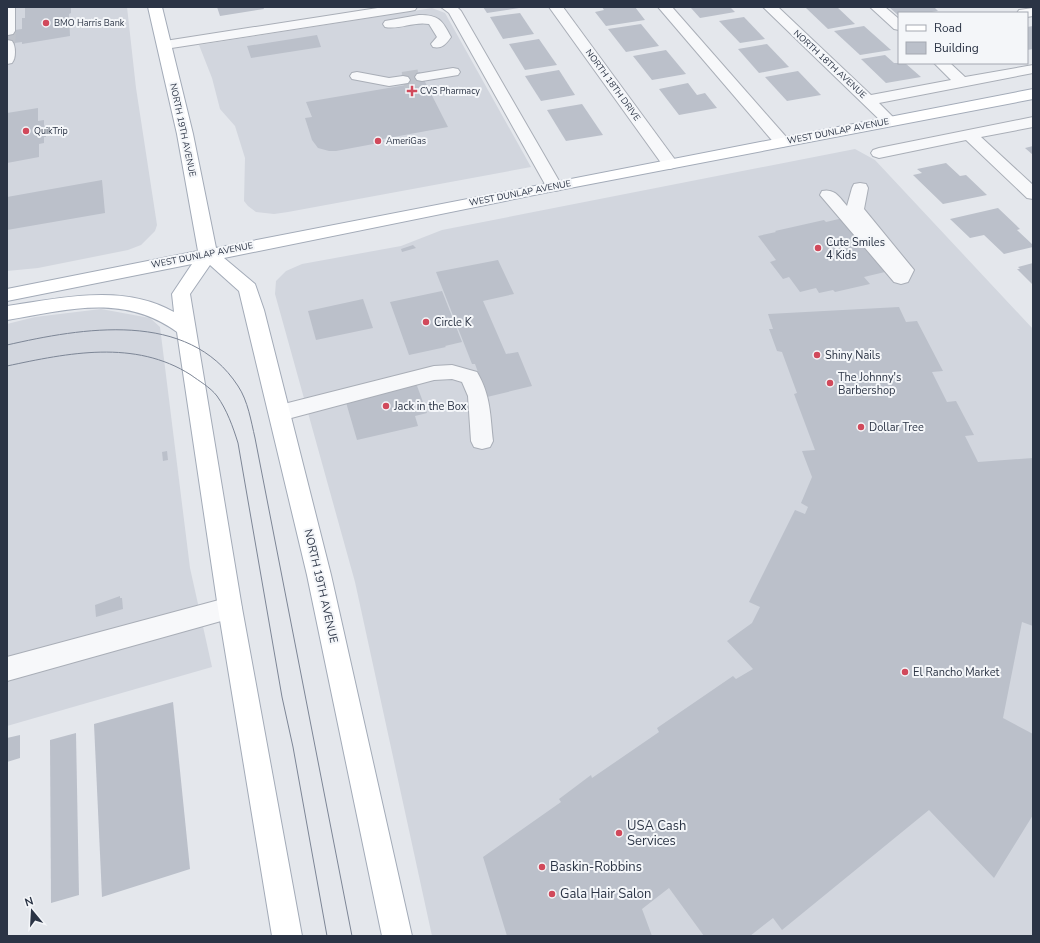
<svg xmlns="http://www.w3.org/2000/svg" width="1040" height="943" viewBox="0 0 1040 943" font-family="'Nunito Sans',sans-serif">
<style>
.built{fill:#d2d6de}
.building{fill:#bbc0ca}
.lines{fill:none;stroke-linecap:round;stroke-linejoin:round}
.minor-tunnel{stroke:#bfc3cb;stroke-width:16;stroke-dasharray:16 8;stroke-linecap:butt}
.minor-casing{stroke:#a9aeb7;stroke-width:2}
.major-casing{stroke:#a3abb8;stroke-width:2}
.minor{fill:#f7f8fa;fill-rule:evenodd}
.major{fill:#fff;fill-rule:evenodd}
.tram{stroke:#7d8696;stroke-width:1}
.poi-dot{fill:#d1495b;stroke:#f4f6f9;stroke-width:1.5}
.labels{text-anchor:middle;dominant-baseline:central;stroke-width:4;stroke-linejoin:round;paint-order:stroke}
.far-poi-label{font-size:9px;fill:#2b3445;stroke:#f4f6f9;text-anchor:start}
.far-street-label{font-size:9px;fill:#2b3445;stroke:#f4f6f9}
.poi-label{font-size:11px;fill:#2b3445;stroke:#f4f6f9;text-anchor:start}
.street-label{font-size:11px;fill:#2b3445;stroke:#f4f6f9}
.near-poi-label{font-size:13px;fill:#2b3445;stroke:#f4f6f9;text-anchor:start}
</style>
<rect width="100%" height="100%" fill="#e4e7ec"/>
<g class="built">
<polygon points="7,7 127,7 136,88 157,225 155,231 141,245 128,250 38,268 7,271"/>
<polygon points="432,8 445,13 531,167 288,212 274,214 256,212 248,206 244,201 245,158 235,126 220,109 212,78 199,45"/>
<polygon points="855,149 875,160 1033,329 1033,936 432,936 355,582 275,294 276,281 286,271 302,264 401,246 442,230"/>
<polygon points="101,309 150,318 160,327 190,568 212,667 7,726 7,324 35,317"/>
</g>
<g class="building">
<polygon points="25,7 71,7 71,13 69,14 70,36 22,44 22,42 7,44 7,31 22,29 22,18 25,18"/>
<polygon points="217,7 263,7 264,9 220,16"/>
<polygon points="483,7 518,7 519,8 487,13"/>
<polygon points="602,7 635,7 645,20 606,26 595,12 604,10"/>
<polygon points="696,7 730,7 735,12 700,18 691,8"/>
<polygon points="814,7 837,7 855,24 828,29 806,8"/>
<polygon points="889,7 934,7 938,11 925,13 899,13 899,16"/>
<polygon points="520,13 534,34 503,39 490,17"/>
<polygon points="744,17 765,39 740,43 719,21"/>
<polygon points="641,24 659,46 626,52 608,29"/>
<polygon points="864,26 891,50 860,55 834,31"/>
<polygon points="1033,26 1033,49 1027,50 1027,27"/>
<polygon points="317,35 321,47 251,58 247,46"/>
<polygon points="539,39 557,65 525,70 509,44"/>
<polygon points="767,44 789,67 759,73 738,49"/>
<polygon points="666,50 686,74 652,80 633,56"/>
<polygon points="885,55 894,63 905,63 921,77 886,83 861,59"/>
<polygon points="559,70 575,95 541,101 525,76"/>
<polygon points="798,71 821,95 787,101 765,77"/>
<polygon points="420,72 448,127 383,139 384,142 336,151 329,151 318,148 312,140 305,118 312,117 306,102 406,85 401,75"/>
<polygon points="688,83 697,95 705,93 717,108 679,115 659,89"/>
<polygon points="582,104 603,135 566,141 547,110"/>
<polygon points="38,108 38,121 44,120 44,126 46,125 46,137 44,137 44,143 39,144 39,157 7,163 7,113"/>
<polygon points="1033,146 1033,155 1025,148"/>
<polygon points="946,163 960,176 966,175 987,195 943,204 913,175 922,173 917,169"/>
<polygon points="102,180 105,213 7,230 7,197"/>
<polygon points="998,208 1020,229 1017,230 1033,245 1033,247 1004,254 984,235 970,238 950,219"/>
<polygon points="843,218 889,271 864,277 870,284 835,292 833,290 819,293 816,288 800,292 789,277 783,279 770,262 776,260 758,236 776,232 775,231 824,220 826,222"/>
<polygon points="413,245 416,248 402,252 401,249"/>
<polygon points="498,260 514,294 483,301 506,354 518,352 532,386 487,397 475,364 472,364 436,272"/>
<polygon points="1033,263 1033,285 1017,269 1020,269 1018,267"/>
<polygon points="442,291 462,342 445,346 446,347 409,355 390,302"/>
<polygon points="363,299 373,328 316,340 308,311"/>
<polygon points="899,307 906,322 917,321 943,371 932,372 947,402 956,401 974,435 965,436 978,462 1033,458 1033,626 1022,622 1003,718 1033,734 1033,815 994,878 929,810 782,930 773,918 750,936 704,936 669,888 642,909 652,936 507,936 483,857 561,802 559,799 591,775 592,778 659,732 657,728 733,676 736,679 753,669 727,641 752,623 760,607 749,602 795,510 805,514 808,507 801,503 812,477 802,451 815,450 794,394 797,393 782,352 777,351 769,329 773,329 768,314"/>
<polygon points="416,383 427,413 415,416 418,426 357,440 345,399"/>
<polygon points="167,451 168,460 163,461 162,452"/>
<polygon points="120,596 120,598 122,598 123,609 96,617 95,605"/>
<polygon points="173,702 190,869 102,897 94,724"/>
<polygon points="76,733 79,895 51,903 50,740"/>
<polygon points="20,735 20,758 7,762 7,738"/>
</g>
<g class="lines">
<g class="minor-tunnel">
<polyline points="7,44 8,31"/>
<polyline points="403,80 422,77"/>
</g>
<defs>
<g id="minor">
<polygon points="7,7 15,7 15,31 13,34 8,35"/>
<polygon points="384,7 417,7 415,10 410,11 165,49 160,48 158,45 160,42 165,41"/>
<polygon points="441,7 457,7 461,11 562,186 560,190 554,191 548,190 546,186 449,13"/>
<polygon points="549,7 563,7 676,161 678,164 676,167 670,169 664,167"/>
<polygon points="658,7 672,7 788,139 790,142 788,145 782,147 776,145"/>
<polygon points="763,7 778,7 871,95 951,80 934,63 950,63 965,77 1033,65 1033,73 879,103 897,121 894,124 889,126 884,124"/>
<polygon points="870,7 885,7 899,19 899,30 894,29"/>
<polygon points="1033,8 1033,16 1027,17 1027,13 1017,13 1019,10"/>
<path d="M419,15C439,15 442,20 451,37C446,44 442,49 433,47L431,44L437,37L429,24C414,21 399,30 385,27L383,24L385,21Z"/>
<path d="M7,40L12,41C16,46 16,58 12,63L7,64Z"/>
<polygon points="453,68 458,69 460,72 458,75 422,81 417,80 415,77 417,74"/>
<polygon points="357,72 389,78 403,76 408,77 410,80 408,83 389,86 352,79 350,76 352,73"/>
<polygon points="1033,117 1033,127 981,137 1033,185 1033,199 1027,198 966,140 879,158 873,156 871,153 873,150 879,148"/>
<path d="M860,183L866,184L868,188L864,209L914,270L908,282L901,284L894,282L820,195L822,191C835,188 840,198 847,206L852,188L854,184Z"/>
<path d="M452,365L477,372C491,396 490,415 493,441L490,447L482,449L474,447L471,441L468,396L462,382L452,379L434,380L280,421L273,419L270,413L273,407L280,405L434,366Z"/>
<polygon points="230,597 239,600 242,608 239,616 7,681 7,657"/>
</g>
<path id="major" d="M148,7H162L193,134L216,248L1033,89V99L554,191L224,258L255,284L264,310L331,575L412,936H382L307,575L239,291L210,265L190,294L242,608L302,936H272L218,608L177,332C123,293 68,310 7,320V306C62,298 123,283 174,312L172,294L192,264L7,301V289L198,251L177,134Z"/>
</defs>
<use href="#minor" class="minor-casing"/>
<use href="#major" class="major-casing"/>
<use href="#minor" class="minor"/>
<use href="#major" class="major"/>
<g class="tram">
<path d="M7,345C82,328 188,309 238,386C248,401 251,421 255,438L352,936"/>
<path d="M7,366C68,353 135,339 191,375C199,381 210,387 217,396C227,410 233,427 238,443L282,697L293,747L327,936"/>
</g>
</g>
<g class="poi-dot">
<circle cx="46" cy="23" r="4"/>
<path d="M410 85h4v4h4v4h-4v4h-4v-4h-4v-4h4z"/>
<circle cx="26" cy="131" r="4"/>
<circle cx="378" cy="141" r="4"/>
<circle cx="818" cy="248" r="4"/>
<circle cx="426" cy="322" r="4"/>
<circle cx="817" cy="355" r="4"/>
<circle cx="830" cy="383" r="4"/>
<circle cx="386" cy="406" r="4"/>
<circle cx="861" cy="427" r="4"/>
<circle cx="905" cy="672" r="4"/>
<circle cx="619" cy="833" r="4"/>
<circle cx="542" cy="867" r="4"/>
<circle cx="552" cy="894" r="4"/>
</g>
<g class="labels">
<g class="far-poi-label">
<text x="54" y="23">BMO Harris Bank</text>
<text x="420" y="91">CVS Pharmacy</text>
<text x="34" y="131">QuikTrip</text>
<text x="386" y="141">AmeriGas</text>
</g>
<g class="far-street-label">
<text transform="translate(830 64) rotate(43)">NORTH 18TH AVENUE</text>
<text transform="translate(613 85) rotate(54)">NORTH 18TH DRIVE</text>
<text transform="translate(183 130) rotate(78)">NORTH 19TH AVENUE</text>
<text transform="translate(838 131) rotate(-11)">WEST DUNLAP AVENUE</text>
<text transform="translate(520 193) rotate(-11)">WEST DUNLAP AVENUE</text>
<text transform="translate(202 255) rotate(-11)">WEST DUNLAP AVENUE</text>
</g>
<g class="poi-label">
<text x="826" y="242">Cute Smiles<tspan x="826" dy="13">4 Kids</tspan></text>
<text x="434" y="322">Circle K</text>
<text x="825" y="355">Shiny Nails</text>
<text x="838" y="377">The Johnny's<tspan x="838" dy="13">Barbershop</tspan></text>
<text x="394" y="406">Jack in the Box</text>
<text x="869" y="427">Dollar Tree</text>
<text x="913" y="672">El Rancho Market</text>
</g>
<g class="street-label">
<text transform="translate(321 586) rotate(77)">NORTH 19TH AVENUE</text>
</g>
<g class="near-poi-label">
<text x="627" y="826">USA Cash<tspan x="627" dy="15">Services</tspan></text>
<text x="550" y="867">Baskin-Robbins</text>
<text x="560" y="894">Gala Hair Salon</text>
</g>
</g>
<rect width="1040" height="943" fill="none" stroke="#2b3445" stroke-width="16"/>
<rect x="898" y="12" width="130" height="52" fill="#f4f6f9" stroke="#a4a8b1"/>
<rect x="906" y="25" width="20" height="6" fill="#ffffff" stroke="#a4a8b1"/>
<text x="934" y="32" font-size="12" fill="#2b3445">Road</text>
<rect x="906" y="42" width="20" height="12" fill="#bbc0ca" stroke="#a4a8b1"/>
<text x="934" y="52" font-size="12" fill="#2b3445">Building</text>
<g transform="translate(32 911) rotate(342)" stroke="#f4f6f9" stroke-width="3" paint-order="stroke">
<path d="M0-3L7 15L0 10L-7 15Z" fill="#2b3445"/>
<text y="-6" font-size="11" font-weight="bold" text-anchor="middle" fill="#2b3445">N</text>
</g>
</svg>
